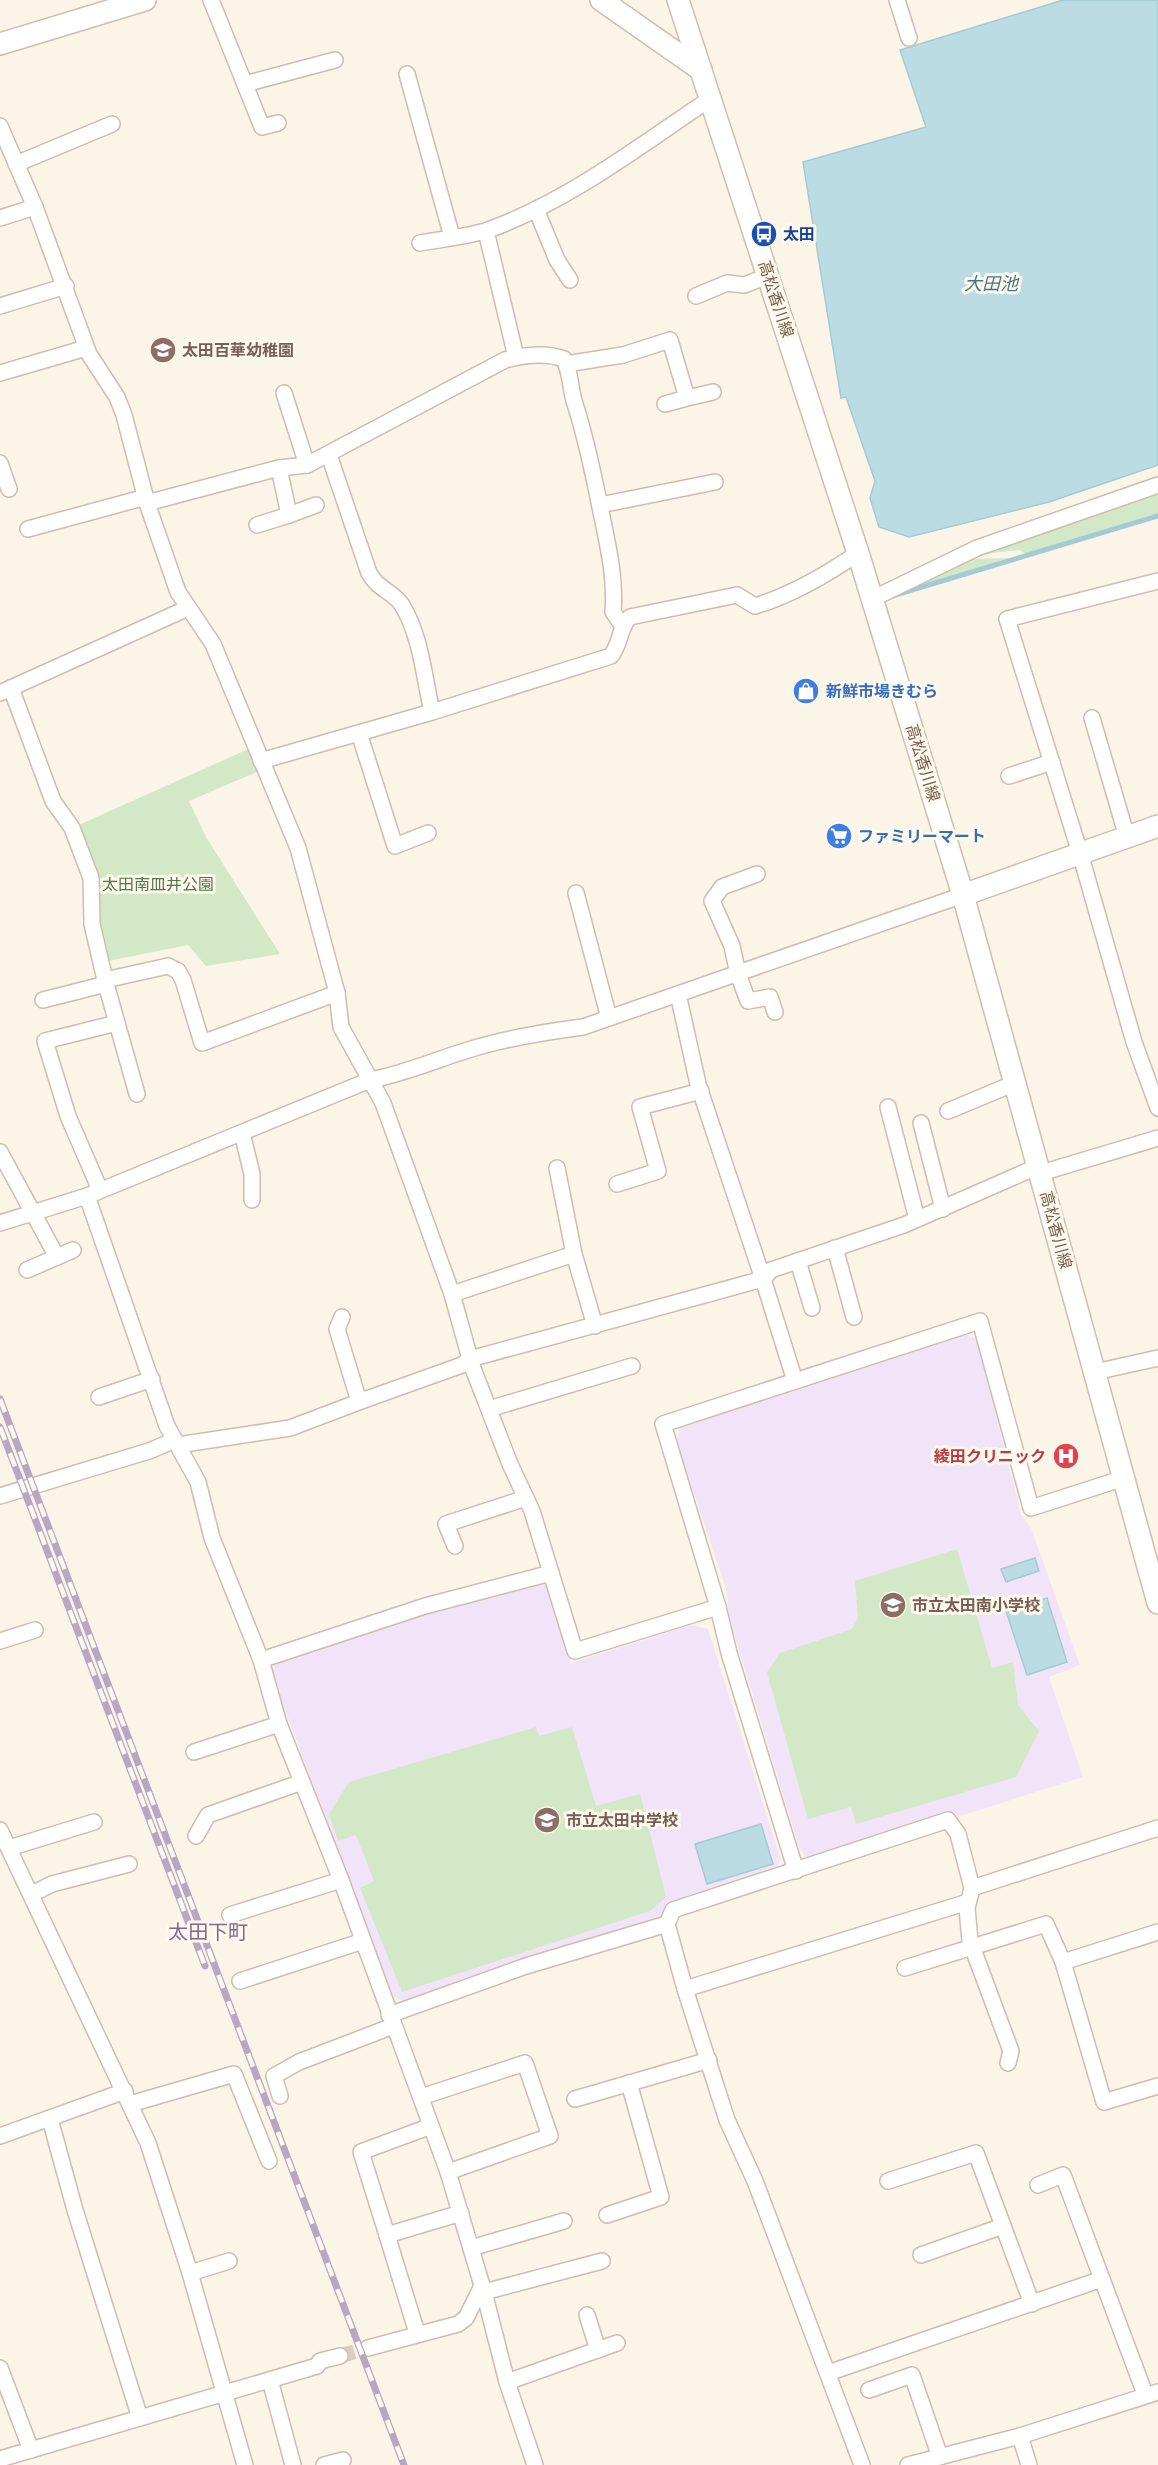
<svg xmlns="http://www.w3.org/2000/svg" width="1158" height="2465" viewBox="0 0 1158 2465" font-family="Poppins,'Noto Sans JP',sans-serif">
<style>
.education{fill:#f2e4f8}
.green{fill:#d2e8c6}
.water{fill:#bcdce4;stroke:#a3cad5;stroke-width:1.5}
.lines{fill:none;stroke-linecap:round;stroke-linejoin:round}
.stream{stroke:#a3cad5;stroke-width:5}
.street-tunnel{stroke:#d9cfc0;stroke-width:15;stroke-dasharray:15 8;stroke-linecap:butt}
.street-casing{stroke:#cdbdae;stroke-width:18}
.secondary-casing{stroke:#cfbeab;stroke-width:24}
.street{stroke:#fff;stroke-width:15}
.secondary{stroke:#fff;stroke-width:21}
.rail-casing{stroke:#b9a6c5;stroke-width:7}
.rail{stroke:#fef9ed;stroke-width:4.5;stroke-dasharray:14;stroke-linecap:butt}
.labels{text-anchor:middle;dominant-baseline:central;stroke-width:6;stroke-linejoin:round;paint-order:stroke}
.transit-label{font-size:16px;font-weight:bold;fill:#164399;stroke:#fef9ed;text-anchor:start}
.street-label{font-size:16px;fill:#745d4d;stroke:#fef9ed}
.education-label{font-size:16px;font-weight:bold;fill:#785e54;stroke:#fef9ed;text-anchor:start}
.shop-label{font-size:16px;font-weight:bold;fill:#366cbe;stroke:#fef9ed;text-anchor:start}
.park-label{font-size:16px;fill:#517945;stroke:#fef9ed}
.health-label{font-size:16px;font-weight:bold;fill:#be3a42;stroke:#fef9ed;text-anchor:end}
.water-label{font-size:18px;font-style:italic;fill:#477786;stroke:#fef9ed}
.quarter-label{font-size:20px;fill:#856590;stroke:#fef9ed}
</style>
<rect width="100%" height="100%" fill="#fbf5e7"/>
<g class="education">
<polygon points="964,1334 977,1339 1021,1515 1031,1528 1080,1665 1049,1677 1083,1777 957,1817 955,1812 806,1857 799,1847 729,1617 727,1592 676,1440 681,1425"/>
<polygon points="539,1582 549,1587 571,1663 692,1625 708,1629 781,1860 774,1870 661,1918 524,1959 403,2001 393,1996 271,1673 277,1662 426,1613"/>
</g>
<g class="green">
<polygon points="1158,493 1158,514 1029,555 1019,550 975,555"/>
<polygon points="1020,558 894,594 967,559"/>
<polygon points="255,746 264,769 189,801 206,837 280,954 206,966 188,945 103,962 90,878 72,828"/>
<polygon points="957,1549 992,1668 1013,1662 1018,1705 1039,1731 1016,1777 856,1824 851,1807 808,1819 767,1672 780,1653 852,1629 858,1618 855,1581"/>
<polygon points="536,1727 539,1736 572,1727 596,1806 640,1794 666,1897 650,1911 402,1992 360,1888 374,1881 356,1835 338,1841 329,1814 349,1782"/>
</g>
<g class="water">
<polygon points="1063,0 1158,0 1158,465 1049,502 909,537 879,527 870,498 875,481 846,397 841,398 803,162 926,127 900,50"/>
<polygon points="1035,1558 1039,1571 1006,1582 1001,1569"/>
<polygon points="1047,1598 1067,1662 1027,1675 1006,1611"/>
<polygon points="761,1824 773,1864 707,1884 695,1844"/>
</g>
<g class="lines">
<polyline class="stream" points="892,596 1158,516"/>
<polyline class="street-tunnel" points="340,2356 368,2348"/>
<defs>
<g id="street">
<polyline points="211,0 262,127 278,123"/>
<polyline points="897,0 909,38"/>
<polyline points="407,74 452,237"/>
<polyline points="245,84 335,60"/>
<polyline points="0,126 35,207 89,354 117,397 124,415 147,503 178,592 213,644 298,848 337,993 341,1027 383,1103 452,1294 472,1366 510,1464 532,1511 575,1651 718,1607"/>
<polyline points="16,164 112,124"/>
<polyline points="536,209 557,260 570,280"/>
<polyline points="0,218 35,207"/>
<polyline points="486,231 516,357"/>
<path d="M420,243C442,239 467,237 488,230C569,201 639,146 710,99"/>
<polyline points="696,296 727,283 744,285 768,276"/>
<polyline points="0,306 66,286"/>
<polyline points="566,364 623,355 670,340 687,398 713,392"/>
<polyline points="0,373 86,348"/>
<polyline points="284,393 307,465"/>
<polyline points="665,404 687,398"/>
<path d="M329,455L369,573C378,590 393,591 402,605C421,636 424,677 432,712"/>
<polyline points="0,463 9,489"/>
<path d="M147,503L279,468L307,465L505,360C524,355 545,352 564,359C571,373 570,389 575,404C586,438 593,472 600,507C607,542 616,576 613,612L622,625"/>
<polyline points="600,505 715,482"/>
<polyline points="289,515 316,505"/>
<polyline points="257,525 289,515 279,468"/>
<polyline points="28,529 146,497"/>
<polyline points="1158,581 1007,619 1080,853 1134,1042 1158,1108"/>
<polyline points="872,599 977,548 1158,485"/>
<polyline points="11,688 53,801 72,828 91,878 92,924 106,984 137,1094"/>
<polyline points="0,693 188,608"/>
<polyline points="1092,718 1127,837"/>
<polyline points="359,733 395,846 428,833"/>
<path d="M261,761L432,712L611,656C621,643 619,628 630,617L737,595L755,606C792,595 826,575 858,553"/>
<polyline points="1009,776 1052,762"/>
<polyline points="757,874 722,887 712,901 732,946 738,974 748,1001 770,997 775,1012"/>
<polyline points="576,893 609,1018"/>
<polyline points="105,980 168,966 178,971 183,980 202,1043 337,993"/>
<polyline points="678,994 698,1084 763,1279 771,1270 904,1225 1039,1166"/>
<polyline points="43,1000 106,984"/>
<polyline points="888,1107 917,1219"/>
<polyline points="948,1111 1015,1083"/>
<polyline points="921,1123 943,1209"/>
<polyline points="242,1133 252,1174 252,1200"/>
<polyline points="0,1152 57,1257"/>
<polyline points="1041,1173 1158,1138"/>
<polyline points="617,1184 658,1171 640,1107 701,1091"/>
<polyline points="100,1190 68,1116 45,1041 117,1023"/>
<polyline points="87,1196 167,1426 198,1482 212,1538 261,1660 279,1724 341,1880 448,2172 484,2292 507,2382 535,2465"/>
<path d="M0,1223L87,1196L370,1080C404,1074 435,1060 468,1050C506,1038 544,1032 583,1027L963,895"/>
<polyline points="835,1248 854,1317"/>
<polyline points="574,1254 595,1326"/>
<polyline points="798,1261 812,1308"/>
<polyline points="27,1270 73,1250"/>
<polyline points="452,1294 574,1254 557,1168"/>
<polyline points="342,1317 337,1329 357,1395 364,1400 462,1365 470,1359 763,1279 795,1381"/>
<polyline points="1095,1372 1158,1358"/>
<polyline points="99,1397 152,1379"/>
<polyline points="489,1409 632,1366"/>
<polyline points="178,1445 290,1428 364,1400"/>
<polyline points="0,1496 149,1451 175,1440"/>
<polyline points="455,1546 446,1524 526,1498"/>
<polyline points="0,1641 35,1630"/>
<polyline points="261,1660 425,1606 551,1573"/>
<polyline points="194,1752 279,1724"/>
<polyline points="0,1830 148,2143 190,2273 245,2465"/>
<polyline points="196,1836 208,1815 302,1782"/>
<polyline points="9,1848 94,1822"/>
<polyline points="796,1871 729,1653 718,1607 663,1424 980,1321 1031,1508 1124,1478"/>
<polyline points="972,1888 1158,1828"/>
<polyline points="32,1894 52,1884 129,1864"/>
<polyline points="230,1915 341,1880"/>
<polyline points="667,1924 673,1910 948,1820 958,1834 972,1888 967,1908 970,1941 1011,2051 1008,2063"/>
<polyline points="1063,1962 1104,2102 1158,2086"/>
<polyline points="905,1968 1046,1924 1063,1962 1158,1932"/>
<polyline points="240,1981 363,1941"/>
<polyline points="685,1989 968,1902"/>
<polyline points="389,2015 526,1966 667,1924 685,1989 727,2120 755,2181 862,2465"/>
<polyline points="280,2096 274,2076 299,2062 393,2026"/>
<polyline points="421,2097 525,2063 550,2136 448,2172"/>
<polyline points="575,2099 709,2060"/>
<polyline points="130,2104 234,2074 269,2161"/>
<polyline points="50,2119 75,2210 140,2418"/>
<polyline points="431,2126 361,2152 387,2235 461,2213"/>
<polyline points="0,2136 125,2091"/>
<polyline points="888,2181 976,2153 1032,2304"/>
<polyline points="1038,2185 1063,2175 1145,2394"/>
<polyline points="607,2215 661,2197 629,2083"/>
<polyline points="387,2235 417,2333"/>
<polyline points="471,2248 564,2221"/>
<polyline points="921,2255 1003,2226"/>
<polyline points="190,2273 229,2261"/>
<polyline points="484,2292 602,2261"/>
<polyline points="587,2315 598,2350"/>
<polyline points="368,2348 458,2324 466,2318 482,2286"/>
<polyline points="0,2368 31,2450"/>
<polyline points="828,2373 1102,2279"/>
<polyline points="270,2380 293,2465"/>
<polyline points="507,2382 617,2343"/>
<polyline points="869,2390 912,2375 940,2457"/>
<polyline points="1020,2436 1029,2465"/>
<polyline points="0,2459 317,2366 320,2361 340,2356"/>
<polyline points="324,2465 343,2460"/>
<polyline points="908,2465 1020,2436 1158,2392"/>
</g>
<g id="secondary">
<polyline points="601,0 701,70"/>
<polyline points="678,0 859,556 963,895 1158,1603"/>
<polyline points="0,44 145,0"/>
<polyline points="963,895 1158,826"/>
</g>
</defs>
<use href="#street" class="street-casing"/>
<use href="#secondary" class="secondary-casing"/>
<use href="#street" class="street"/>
<use href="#secondary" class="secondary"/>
<defs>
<g id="rail">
<polyline points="0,1399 404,2465"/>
<polyline points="0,1427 205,1966"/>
</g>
</defs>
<use href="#rail" class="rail-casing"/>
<use href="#rail" class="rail"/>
</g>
<defs>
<symbol id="bus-disc" viewBox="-11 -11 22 22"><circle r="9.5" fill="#1a4fb4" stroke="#fef9ed"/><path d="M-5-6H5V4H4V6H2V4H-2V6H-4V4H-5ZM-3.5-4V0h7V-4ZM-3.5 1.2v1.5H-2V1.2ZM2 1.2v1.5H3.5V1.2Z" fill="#fff"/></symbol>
<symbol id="school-disc" viewBox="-11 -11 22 22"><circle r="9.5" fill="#8d6e63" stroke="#fef9ed"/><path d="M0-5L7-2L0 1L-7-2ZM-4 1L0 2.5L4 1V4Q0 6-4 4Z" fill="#fff"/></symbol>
<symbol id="shop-disc" viewBox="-11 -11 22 22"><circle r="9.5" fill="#3f7fe0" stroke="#fef9ed"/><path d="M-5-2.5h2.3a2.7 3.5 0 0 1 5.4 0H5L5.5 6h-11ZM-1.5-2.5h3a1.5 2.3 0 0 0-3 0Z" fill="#fff"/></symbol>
<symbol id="supermarket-disc" viewBox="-11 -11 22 22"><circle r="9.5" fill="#3f7fe0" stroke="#fef9ed"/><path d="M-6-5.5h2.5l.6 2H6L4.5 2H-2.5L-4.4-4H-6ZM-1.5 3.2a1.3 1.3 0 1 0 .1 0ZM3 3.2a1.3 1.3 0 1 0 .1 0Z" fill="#fff"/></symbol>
<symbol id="hospital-disc" viewBox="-11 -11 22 22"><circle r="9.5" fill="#e0444e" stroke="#fef9ed"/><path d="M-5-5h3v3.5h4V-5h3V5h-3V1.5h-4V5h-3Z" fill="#fff"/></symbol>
</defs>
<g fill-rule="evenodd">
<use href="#bus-disc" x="749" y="219" width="30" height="30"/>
<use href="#school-disc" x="148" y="335" width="30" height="30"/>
<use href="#shop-disc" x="791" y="676" width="30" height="30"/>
<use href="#supermarket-disc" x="824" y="821" width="30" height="30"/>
<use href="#hospital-disc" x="1051" y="1441" width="30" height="30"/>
<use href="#school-disc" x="878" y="1590" width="30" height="30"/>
<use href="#school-disc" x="532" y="1805" width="30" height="30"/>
</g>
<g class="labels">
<g class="transit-label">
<text x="783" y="234">太田</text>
</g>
<g class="street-label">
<text transform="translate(776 299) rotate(72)">高松香川線</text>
<text transform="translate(923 763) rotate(73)">高松香川線</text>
<text transform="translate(1056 1230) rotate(75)">高松香川線</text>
</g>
<g class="education-label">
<text x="182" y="350">太田百華幼稚園</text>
<text x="912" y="1605">市立太田南小学校</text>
<text x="566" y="1820">市立太田中学校</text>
</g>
<g class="shop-label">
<text x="826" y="691">新鮮市場きむら</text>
<text x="858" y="836">ファミリーマート</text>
</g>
<g class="park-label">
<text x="158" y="884">太田南皿井公園</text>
</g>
<g class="health-label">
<text x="1046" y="1456">綾田クリニック</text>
</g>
<g class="water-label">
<text x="991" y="283">大田池</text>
</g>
<g class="quarter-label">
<text x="208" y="1932">太田下町</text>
</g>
</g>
</svg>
